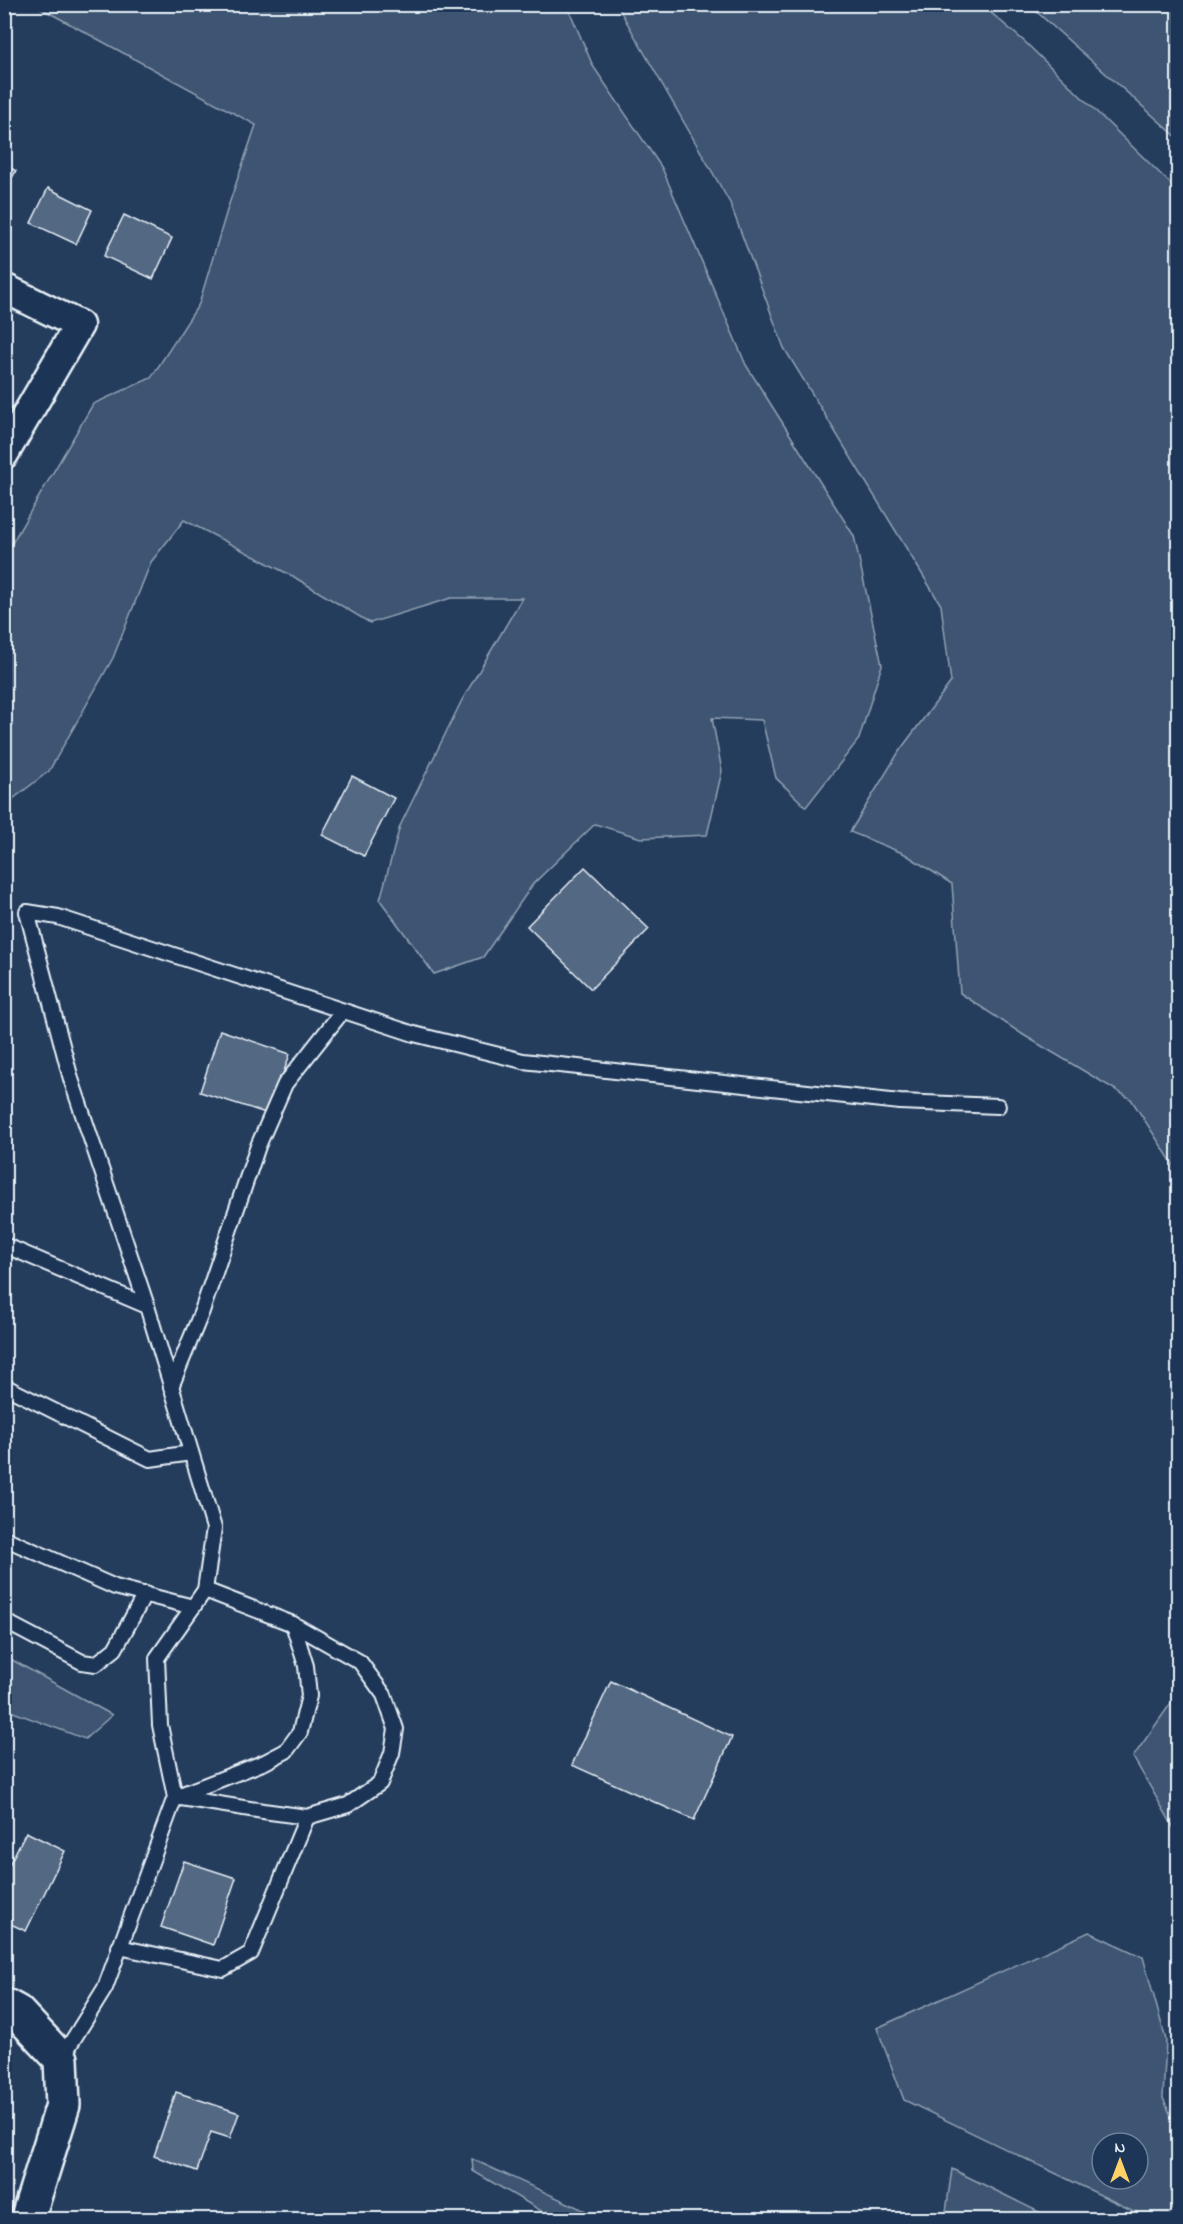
<svg xmlns="http://www.w3.org/2000/svg" width="1183" height="2224" viewBox="0 0 1183 2224" font-family="'Indie Flower',sans-serif">
<style>
.green{fill:#3e5472;stroke:#93a2b5;stroke-width:1.5;fill-rule:evenodd}
.building{fill:#536782;stroke:#e8f1f8;stroke-width:1.5}
.lines{fill:none;stroke-linecap:round;stroke-linejoin:round}
.lane-casing{stroke:#e8f1f8;stroke-width:18}
.street-casing{stroke:#e8f1f8;stroke-width:33}
.secondary-casing{stroke:#e8f1f8;stroke-width:38}
.lane{stroke:#1d3557;stroke-width:14}
.street{stroke:#1d3557;stroke-width:28}
.secondary{stroke:#1d3557;stroke-width:33}
</style>
<rect width="100%" height="100%" fill="#253d5d"/>
<filter id="ink" filterUnits="userSpaceOnUse"><feTurbulence type="fractalNoise" baseFrequency=".0167" numOctaves="2"/><feDisplacementMap in="SourceGraphic" scale="12" xChannelSelector="R" yChannelSelector="G"/><feConvolveMatrix kernelMatrix="1 2 1 2 8 2 1 2 1" color-interpolation-filters="sRGB"/></filter>
<g filter="url(#ink)">
<g class="green">
<polygon points="35,5 567,5 593,66 662,168 746,365 854,536 882,665 859,739 806,807 776,778 762,720 712,718 722,771 707,835 641,838 595,824 533,884 483,957 434,974 380,900 400,826 462,700 522,598 451,598 370,623 294,577 184,520 151,562 113,658 49,771 5,805 5,555 93,404 151,378 199,304 228,207 256,125"/>
<polygon points="617,5 982,5 1025,42 1178,191 1178,1172 1131,1099 1025,1036 960,993 952,884 905,854 850,832 900,750 951,682 941,605 784,348 730,203"/>
<polygon points="1029,5 1178,5 1178,138"/>
<polygon points="4,1656 5,1656 112,1715 85,1739 5,1709"/>
<polygon points="1178,1693 1178,1835 1133,1757"/>
<path d="M1089,1932L1143,1957L1166,2040L1163,2098L1178,2131V2219H1150L904,2100L877,2028ZM1102,2143H1138V2179H1102Z"/>
<polygon points="472,2159 603,2219 555,2219 473,2171"/>
<polygon points="952,2169 1053,2219 945,2219"/>
</g>
<g class="building">
<polygon points="4,164 16,171 4,191"/>
<polygon points="48,188 92,210 76,244 31,223"/>
<polygon points="124,215 172,238 153,279 104,256"/>
<polygon points="352,776 394,798 364,856 322,835"/>
<polygon points="585,867 649,929 591,989 527,926"/>
<polygon points="220,1030 290,1054 269,1114 200,1092"/>
<polygon points="611,1681 732,1737 694,1820 572,1765"/>
<polygon points="26,1832 65,1851 26,1931 4,1921 4,1875"/>
<polygon points="184,1861 236,1878 213,1945 161,1927"/>
<polygon points="176,2092 239,2113 230,2138 211,2132 197,2171 154,2156"/>
</g>
<g class="lines">
<defs>
<g id="lane">
<polyline points="4,1245 147,1306"/>
<polyline points="4,1386 150,1459 191,1453"/>
<polyline points="171,1387 202,1311 258,1146 285,1084 342,1012"/>
<polyline points="4,1538 115,1587 193,1607"/>
<polyline points="4,1621 82,1662 96,1664 115,1649 145,1594"/>
<polyline points="175,1797 263,1811 307,1817 348,1805 380,1783 392,1753 396,1729 384,1695 360,1662 293,1624 205,1590"/>
<polyline points="175,1797 265,1762 286,1751 300,1732 309,1696 306,1666 293,1624"/>
<polyline points="119,1947 223,1969 251,1953 307,1817"/>
<polyline points="61,2059 105,1988 175,1797 160,1725 157,1658 205,1590 214,1528 147,1306 71,1079 27,912 58,917 414,1034 523,1061 900,1102 998,1106"/>
</g>
<polyline id="street" points="4,288 79,325 4,454"/>
<polyline id="secondary" points="4,2005 17,2012 61,2059 63,2105 27,2220"/>
</defs>
<use href="#lane" class="lane-casing"/>
<use href="#street" class="street-casing"/>
<use href="#secondary" class="secondary-casing"/>
<use href="#lane" class="lane"/>
<use href="#street" class="street"/>
<use href="#secondary" class="secondary"/>
</g>
</g>
<rect width="1183" height="2224" fill="none" stroke="#1d3557" stroke-width="24"/>
<rect x="12" y="12" width="1159" height="2200" fill="none" stroke="#e8f1f8" stroke-width="2" filter="url(#ink)"/>
<g transform="translate(1120 2161)"><circle r="28" fill="#1d3557" stroke="#6e8097" stroke-width="1.5"/>
<path d="M0-4.5L10 22L0 15L-10 22Z" fill="#ffd166"/>
<text y="-9" font-size="16" font-weight="bold" text-anchor="middle" fill="#e8f1f8">N</text>
</g>
</svg>
